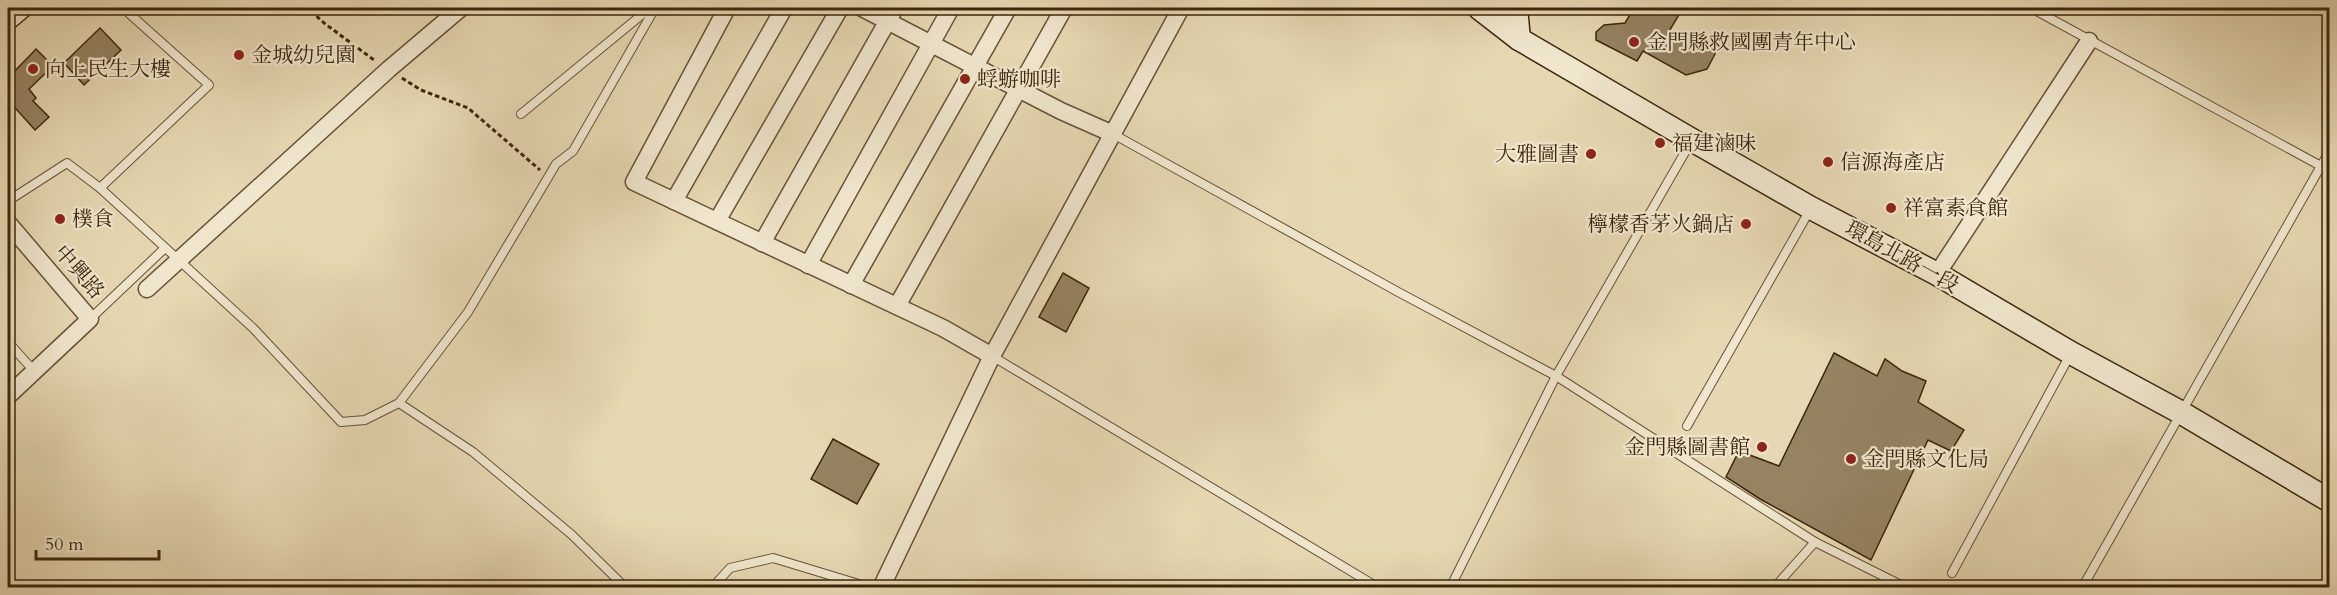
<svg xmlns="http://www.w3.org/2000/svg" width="2337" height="595" viewBox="0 0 2337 595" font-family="Cardo,'Noto Serif TC',serif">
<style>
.building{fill:#958362;stroke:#3d260c;stroke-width:1.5}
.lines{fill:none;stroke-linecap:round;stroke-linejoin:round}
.lane-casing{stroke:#675236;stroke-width:10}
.street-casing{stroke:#675236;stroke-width:19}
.secondary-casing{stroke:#3d260c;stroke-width:25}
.path{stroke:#3d260c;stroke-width:3;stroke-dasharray:4.5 3;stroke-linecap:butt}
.lane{stroke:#efe6cd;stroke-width:8}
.street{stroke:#efe6cd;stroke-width:16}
.secondary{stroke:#efe6cd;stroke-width:22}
.poi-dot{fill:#8f2418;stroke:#efe6cd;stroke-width:2}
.labels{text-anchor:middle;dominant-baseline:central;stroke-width:4.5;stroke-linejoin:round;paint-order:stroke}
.poi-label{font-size:21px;fill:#3d260c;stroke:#efe6cd;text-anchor:start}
.street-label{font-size:21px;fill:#3d260c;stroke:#efe6cd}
</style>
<rect width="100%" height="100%" fill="#e6d8b2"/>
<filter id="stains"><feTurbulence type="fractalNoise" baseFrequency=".00333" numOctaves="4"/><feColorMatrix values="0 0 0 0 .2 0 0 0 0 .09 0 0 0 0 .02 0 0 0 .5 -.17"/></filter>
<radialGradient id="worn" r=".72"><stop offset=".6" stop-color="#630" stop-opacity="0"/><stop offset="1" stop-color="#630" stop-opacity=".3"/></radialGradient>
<g class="building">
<polygon points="1634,8 1683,8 1668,33 1707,37 1713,44 1715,54 1707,69 1686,75 1643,51 1637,61 1596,40 1596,32 1604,25 1625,23"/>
<polygon points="100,28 121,50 84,85 64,63"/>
<polygon points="36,49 53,66 29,89 36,98 33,101 49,117 35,130 8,100 8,78"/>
<polygon points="1063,273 1089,288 1066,332 1039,317"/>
<polygon points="1834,353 1877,376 1885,359 1902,371 1926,381 1918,402 1964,430 1951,451 1928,440 1871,560 1760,499 1726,477 1739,451 1779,466"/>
<polygon points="833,439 879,464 857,504 811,479"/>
</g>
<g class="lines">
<defs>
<g id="lane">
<polyline points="2031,8 2330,171"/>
<polyline points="521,114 650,8"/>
<polyline points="1113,134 1400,293 1556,376 1815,542 1907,588"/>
<polyline points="100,188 209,85 123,8"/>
<polyline points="8,201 67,163 100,188 253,328 341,422 365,420 399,403 468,312 556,164 573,151 655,8"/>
<polyline points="90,319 165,248"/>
<polyline points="8,342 34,371"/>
<polyline points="992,356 1379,588"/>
<polyline points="399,403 473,452 572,535 626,588"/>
<polyline points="1687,426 1811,208"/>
<polyline points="1952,573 2071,353"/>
<polyline points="712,588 730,568 773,558 872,588"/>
<polyline points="1450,588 1556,376 1692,140"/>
<polyline points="1774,588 1815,542"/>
<polyline points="2082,588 2330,150"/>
</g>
<g id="street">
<polyline points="727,8 634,182 943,328 992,356"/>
<polyline points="862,8 1061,111 1113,134"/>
<polyline points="674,201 784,8"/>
<polyline points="717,221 840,8"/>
<polyline points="8,223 90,319 8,396"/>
<polyline points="762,243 895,8"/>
<polyline points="808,265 951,8"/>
<polyline points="1937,274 2089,41"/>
<polyline points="851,285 1008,8"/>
<polyline points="147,289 389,69 461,8"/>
<polyline points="897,306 1064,8"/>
<polyline points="881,588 992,356 1181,8"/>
</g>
<g id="secondary">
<polyline points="1479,8 1519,39 1692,140 1811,208 1937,274 2071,353 2180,412 2330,501"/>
<polyline points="1516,8 1519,39"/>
<polyline points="8,18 20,8"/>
</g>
</defs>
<use href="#lane" class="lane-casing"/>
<use href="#street" class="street-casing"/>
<use href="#secondary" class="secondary-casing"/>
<g class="path">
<polyline points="311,11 324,23 374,60"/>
<polyline points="402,78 421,90 468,108 540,170"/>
</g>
<use href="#lane" class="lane"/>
<use href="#street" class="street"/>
<use href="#secondary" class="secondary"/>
</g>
<g class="poi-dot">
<circle cx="1634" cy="42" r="6"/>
<circle cx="239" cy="55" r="6"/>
<circle cx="33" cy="69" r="6"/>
<circle cx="965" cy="79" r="6"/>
<circle cx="1660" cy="143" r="6"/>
<circle cx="1591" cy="154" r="6"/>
<circle cx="1828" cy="162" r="6"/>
<circle cx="1891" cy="208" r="6"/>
<circle cx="60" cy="219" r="6"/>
<circle cx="1746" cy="224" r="6"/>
<circle cx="1762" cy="447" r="6"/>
<circle cx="1851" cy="459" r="6"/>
</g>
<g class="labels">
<g class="poi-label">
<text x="1646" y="42">金門縣救國團青年中心</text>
<text x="251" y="55">金城幼兒園</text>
<text x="45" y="69">向上民生大樓</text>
<text x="977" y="79">蜉蝣咖啡</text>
<text x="1672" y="143">福建滷味</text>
<text x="1579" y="154" text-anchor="end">大雅圖書</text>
<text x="1840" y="162">信源海產店</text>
<text x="1903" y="208">祥富素食館</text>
<text x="72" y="219">樸食</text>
<text x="1734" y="224" text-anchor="end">檸檬香茅火鍋店</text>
<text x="1750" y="447" text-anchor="end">金門縣圖書館</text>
<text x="1863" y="459">金門縣文化局</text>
</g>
<g class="street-label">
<text transform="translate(1902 257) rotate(29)">環島北路一段</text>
<text transform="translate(79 272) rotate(49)">中興路</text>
</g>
</g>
<rect width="2337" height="595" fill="none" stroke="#e6d8b2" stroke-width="30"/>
<rect x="9" y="9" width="2319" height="577" fill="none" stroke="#3d260c" stroke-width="3"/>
<rect x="15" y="15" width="2307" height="565" fill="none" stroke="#3d260c" stroke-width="1.5"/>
<path d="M36 550v9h123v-9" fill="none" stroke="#3d260c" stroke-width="3"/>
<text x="45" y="550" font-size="18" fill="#3d260c" stroke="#efe6cd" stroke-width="4.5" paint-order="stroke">50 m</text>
<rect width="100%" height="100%" filter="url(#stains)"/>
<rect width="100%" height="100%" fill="url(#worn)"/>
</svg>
